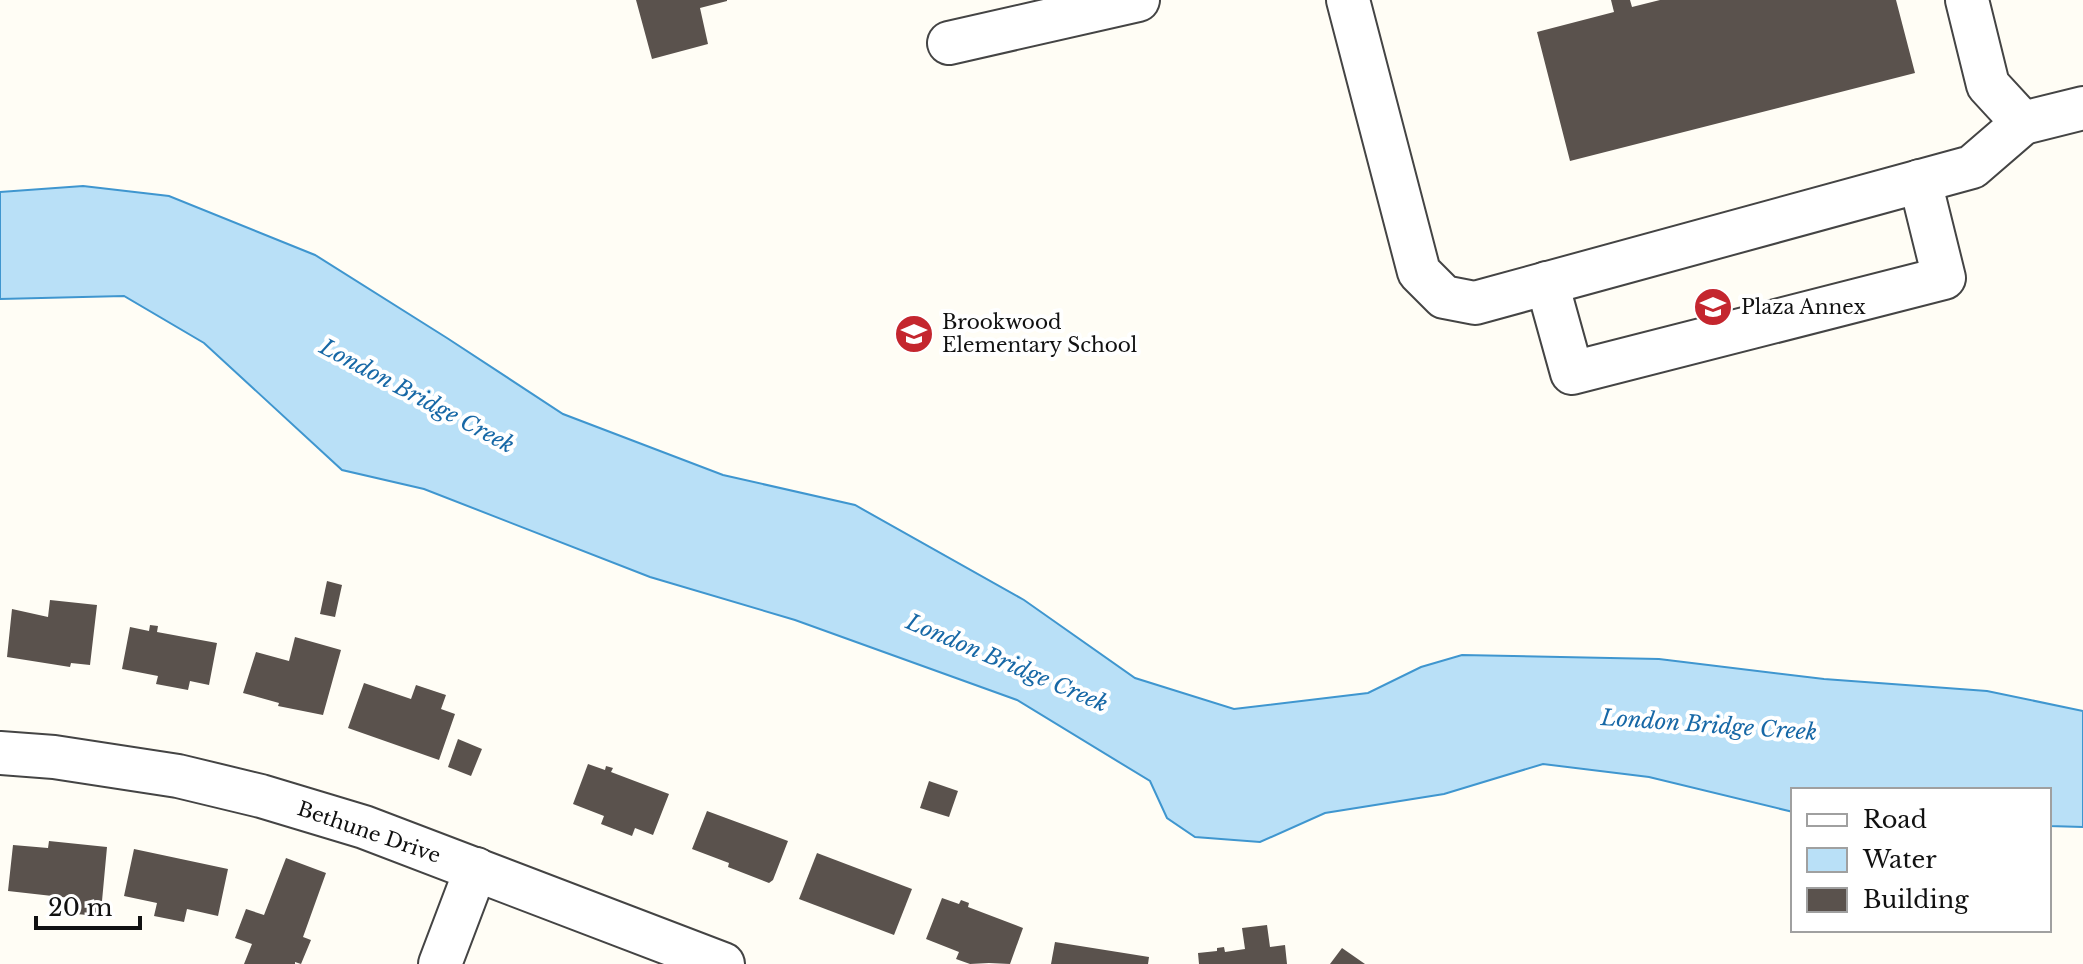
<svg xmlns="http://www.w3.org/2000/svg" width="2083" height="964" viewBox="0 0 2083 964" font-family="'Libre Baskerville',serif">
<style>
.water{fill:#b9e0f7;stroke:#3f96cf;stroke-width:2}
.building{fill:#5a524d}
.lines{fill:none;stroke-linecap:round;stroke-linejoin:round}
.minor-casing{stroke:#444;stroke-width:46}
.minor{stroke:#fff;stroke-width:42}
.labels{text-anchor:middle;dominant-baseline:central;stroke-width:8;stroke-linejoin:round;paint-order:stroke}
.poi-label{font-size:20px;fill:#111;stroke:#fff;text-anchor:start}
.street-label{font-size:20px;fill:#111;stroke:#fff}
.water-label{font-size:22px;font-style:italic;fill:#1768a6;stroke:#fff}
</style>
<rect width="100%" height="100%" fill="#fffdf5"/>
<polygon class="water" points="83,186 169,196 315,255 447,338 563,414 723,475 855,505 1024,600 1135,678 1234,709 1368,693 1421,667 1462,655 1659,659 1824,679 1987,691 2083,711 2083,827 2049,826 2049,790 1793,790 1793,812 1649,777 1543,764 1444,794 1325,813 1260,842 1195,837 1167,818 1150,781 1017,700 795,620 650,577 424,489 342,470 204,343 124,296 0,299 0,192"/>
<g class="building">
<polygon points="636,0 727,0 727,1 700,8 708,44 652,59"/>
<polygon points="1611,0 1630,0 1632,7 1660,0 1896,0 1915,73 1570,161 1537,32 1614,12"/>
<polygon points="327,581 342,585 335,617 320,614"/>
<polygon points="50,600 97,605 90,665 71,663 70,667 7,657 12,609 48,617"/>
<polygon points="150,625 158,626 157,632 217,643 209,685 190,681 188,690 156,684 158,676 122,669 130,627 149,631"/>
<polygon points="295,637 341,650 323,715 278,706 279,703 243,693 256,652 289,661"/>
<polygon points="364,683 411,699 416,685 446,695 441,709 455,714 439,760 348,728"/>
<polygon points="458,739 482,749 471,776 448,767"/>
<polygon points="588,764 605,770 606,766 613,768 611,772 669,794 653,835 635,828 632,836 601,824 604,816 573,804"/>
<polygon points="929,781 958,791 949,817 920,808"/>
<polygon points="707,811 788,841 773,880 769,883 728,867 729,863 692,849"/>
<polygon points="49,841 107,847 102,901 97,901 96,916 77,914 79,899 8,891 13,845 48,848"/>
<polygon points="134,849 228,869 218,916 187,909 184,922 154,916 157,903 124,896"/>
<polygon points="817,853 912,889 894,935 799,899"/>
<polygon points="286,858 326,873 303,937 311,940 301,964 295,962 295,964 244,964 252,944 235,938 246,909 264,915"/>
<polygon points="942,898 959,904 961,900 969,903 968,907 1023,928 1010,964 989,963 970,964 956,959 959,952 926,939"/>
<polygon points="1267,925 1270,947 1285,945 1287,964 1199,964 1198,953 1217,951 1217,948 1224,947 1225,952 1245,949 1242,928"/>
<polygon points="1055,942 1149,957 1148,964 1051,964"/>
<polygon points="1342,948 1365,964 1330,964"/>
</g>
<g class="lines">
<defs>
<g id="minor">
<polyline points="1348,0 1419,272 1444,297 1475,303 1972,167 2023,123"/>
<polyline points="1967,0 1988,85 2023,123 2083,108"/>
<polyline points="949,43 1138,0"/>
<polyline points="1547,283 1572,373 1944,278 1920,181"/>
<polyline points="0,753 54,757 178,776 261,796 364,827 723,964"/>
<polyline points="440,964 476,869"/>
</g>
</defs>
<use href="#minor" class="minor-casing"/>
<use href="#minor" class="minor"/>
</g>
<defs>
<symbol id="school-disc" viewBox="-11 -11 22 22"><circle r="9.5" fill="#c4262e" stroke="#fff"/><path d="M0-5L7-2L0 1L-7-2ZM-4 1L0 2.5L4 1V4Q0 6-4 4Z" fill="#fff"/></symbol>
</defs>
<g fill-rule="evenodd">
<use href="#school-disc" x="1691" y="285" width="44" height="44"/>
<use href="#school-disc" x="892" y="312" width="44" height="44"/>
</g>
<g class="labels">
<g class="poi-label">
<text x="1741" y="307">Plaza Annex</text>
<text x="942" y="322">Brookwood<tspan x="942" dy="23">Elementary School</tspan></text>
</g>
<g class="street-label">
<text transform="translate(369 832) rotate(19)">Bethune Drive</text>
</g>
<g class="water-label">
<text transform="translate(417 396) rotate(28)">London Bridge Creek</text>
<text transform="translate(1007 663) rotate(23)">London Bridge Creek</text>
<text transform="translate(1709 725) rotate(4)">London Bridge Creek</text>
</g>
</g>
<rect x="1791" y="788" width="260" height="144" fill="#ffffff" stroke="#a0a0a0" stroke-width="2"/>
<rect x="1807" y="814" width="40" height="12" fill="#ffffff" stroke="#a0a0a0" stroke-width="2"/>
<text x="1863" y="828" font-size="24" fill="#111111">Road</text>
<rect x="1807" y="848" width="40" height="24" fill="#b9e0f7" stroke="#a0a0a0" stroke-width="2"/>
<text x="1863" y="868" font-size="24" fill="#111111">Water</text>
<rect x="1807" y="888" width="40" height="24" fill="#5a524d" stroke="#a0a0a0" stroke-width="2"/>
<text x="1863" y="908" font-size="24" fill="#111111">Building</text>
<path d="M36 916v12h104v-12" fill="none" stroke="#111111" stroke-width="4"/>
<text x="48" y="916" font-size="24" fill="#111111" stroke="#ffffff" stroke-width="6" paint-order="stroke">20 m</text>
</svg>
